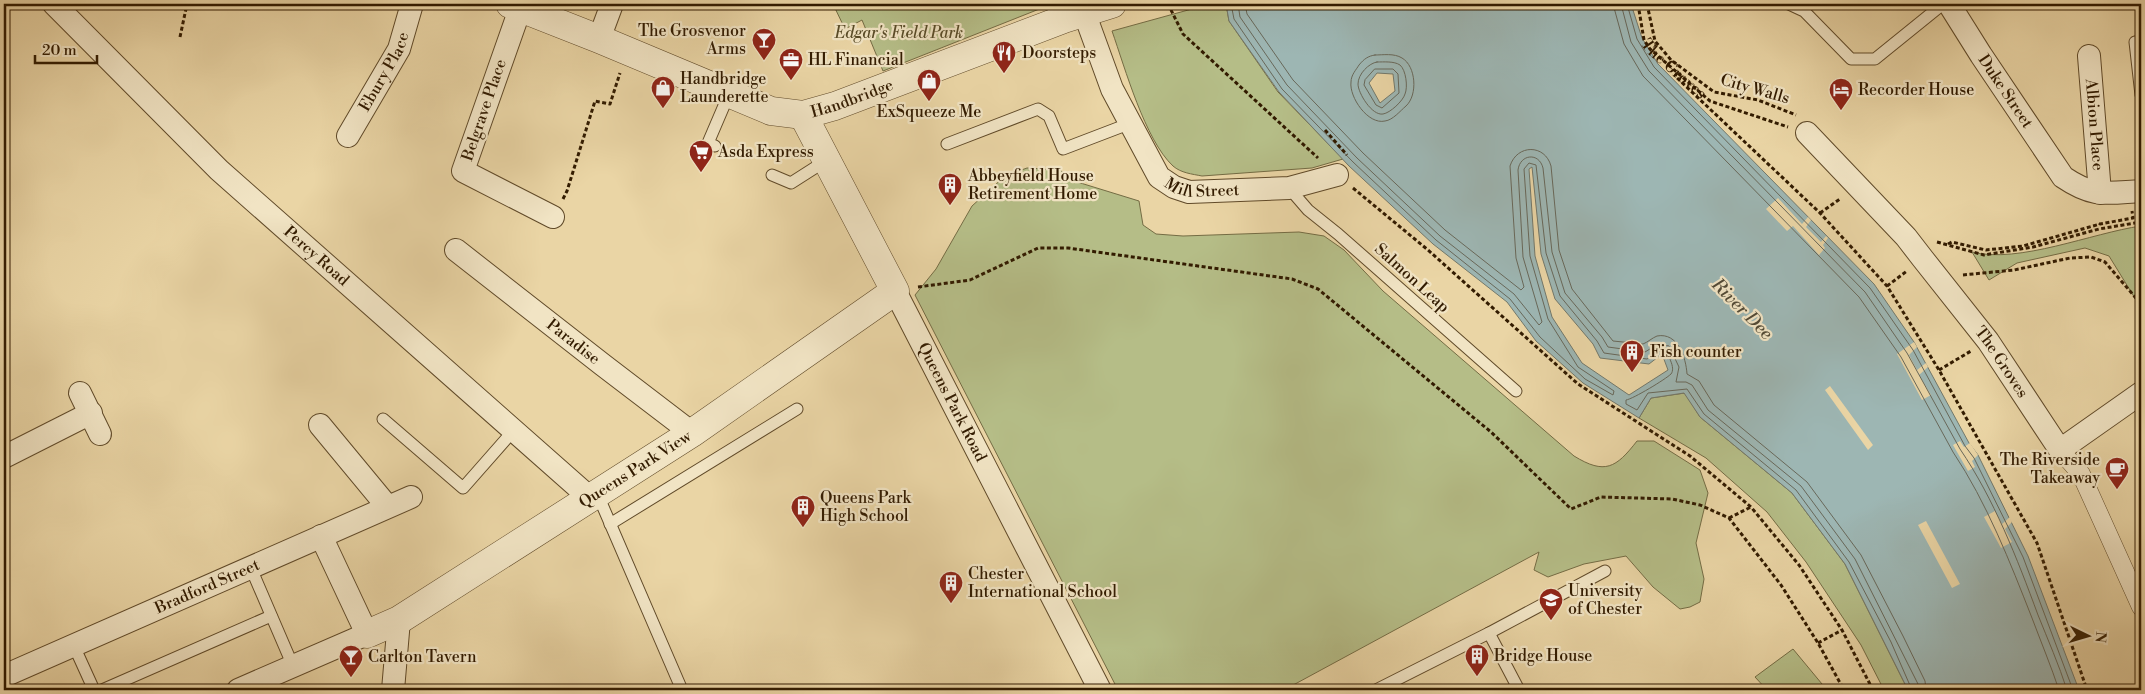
<svg xmlns="http://www.w3.org/2000/svg" width="2145" height="694" viewBox="0 0 2145 694" font-family="'Libre Bodoni',serif">
<style>
.green{fill:#b5bd87;stroke:#746c44}
.water{fill:#9db6b3;stroke:#72786b;fill-rule:evenodd}
.pier{fill:#ead5a5}
.lines{fill:none;stroke-linecap:round;stroke-linejoin:round}
.shore{stroke:#68685a;stroke-width:1}
.service-casing{stroke:#604a29;stroke-width:13}
.pedestrian-casing{stroke:#604a29;stroke-width:19}
.minor-casing{stroke:#604a29;stroke-width:24}
.tertiary-casing{stroke:#604a29;stroke-width:29}
.path{stroke:#321b00;stroke-width:3;stroke-dasharray:4 2.5;stroke-linecap:butt}
.service{stroke:#f1e4c4;stroke-width:11}
.pedestrian{stroke:#f1e4c4;stroke-width:18}
.minor{stroke:#f1e4c4;stroke-width:22}
.tertiary{stroke:#f1e4c4;stroke-width:28}
.labels{text-anchor:middle;dominant-baseline:central;stroke-width:4.5;stroke-linejoin:round;paint-order:stroke}
.poi-label{font-size:16px;fill:#321b00;stroke:#f1e4c4;text-anchor:start}
.park-label{font-size:16px;font-style:italic;fill:#594c28;stroke:#f1e4c4}
.street-label{font-size:16px;fill:#321b00;stroke:#f1e4c4}
.water-label{font-size:18px;font-style:italic;fill:#524a36;stroke:#f1e4c4}
</style>
<rect width="100%" height="100%" fill="#ead5a5"/>
<filter id="stains"><feTurbulence type="fractalNoise" baseFrequency=".004" numOctaves="4"/><feColorMatrix values="0 0 0 0 .2 0 0 0 0 .09 0 0 0 0 .02 0 0 0 .5 -.17"/></filter>
<radialGradient id="worn" r=".72"><stop offset=".6" stop-color="#630" stop-opacity="0"/><stop offset="1" stop-color="#630" stop-opacity=".3"/></radialGradient>
<g class="green">
<polygon points="833,4 1052,4 883,71 862,20 845,29"/>
<path d="M1210,4H1226L1229,21L1278,92L1343,159L1312,168L1202,176C1192,174 1181,173 1173,166C1145,140 1125,68 1112,31Z"/>
<path d="M1027,168L1060,170L1074,181L1139,201L1143,225L1156,234L1183,236L1299,232L1324,236L1344,250L1383,291L1574,456C1605,475 1616,468 1637,441H1654L1700,470L1708,493L1696,543L1704,579L1700,602L1690,607L1680,609L1653,587L1626,556L1584,564L1548,577L1534,570L1539,552L1284,690H1118L915,295L936,269L972,206L1005,176Z"/>
<path d="M2141,226V308L2109,256L2085,248L2017,263L1989,280L1972,252C2019,264 2092,233 2141,226Z"/>
<polygon points="1685,393 1700,417 1792,493 1845,564 1908,690 1884,690 1861,645 1806,562 1767,512 1706,458 1639,418 1651,398"/>
<polygon points="1793,649 1827,690 1767,690 1755,677"/>
</g>
<path class="water" d="M1226,4H1631L1642,38L1658,64L1874,284L1914,342L1969,443L1978,455L2028,556L2079,690H1908L1845,564L1792,493L1700,417L1684,393L1651,398L1639,418L1583,383L1536,341L1507,302L1433,244L1349,166L1279,92L1229,21ZM1377,73L1393,74L1395,91L1380,103L1369,83ZM1532,167L1541,254L1555,299L1593,344L1600,358L1649,364L1662,354L1668,370L1629,395L1582,363L1552,317L1535,256L1529,169Z"/>
<g class="pier">
<polygon points="1778,198 1802,224 1808,217 1811,220 1806,227 1821,242 1826,236 1828,238 1823,245 1825,248 1819,255 1793,226 1787,231 1766,209"/>
<polygon points="1914,342 1917,347 1909,355 1917,370 1926,363 1928,367 1919,375 1931,395 1922,400 1897,354"/>
<polygon points="1830,386 1873,445 1868,450 1825,390"/>
<polygon points="1960,441 1964,447 1970,443 1978,455 1972,461 1975,467 1968,471 1953,445"/>
<polygon points="1995,511 2002,524 2010,517 2012,522 2005,529 2012,542 2001,548 1984,517"/>
<polygon points="1926,521 1960,584 1952,588 1918,525"/>
</g>
<g class="lines">
<g class="shore">
<path d="M1231,4L1234,19L1282,89L1353,162L1436,240L1510,299L1540,337L1585,379L1613,395L1614,391L1578,367L1548,319L1530,256L1524,169L1529,163L1536,165L1546,253L1560,296L1597,341L1604,353L1647,359L1662,350C1668,353 1676,368 1671,374C1666,379 1633,399 1626,400V404L1637,410L1648,393L1687,389L1704,414L1796,490L1849,562L1891,642L1912,690"/>
<path d="M1238,4L1240,17L1287,85L1357,158L1440,236L1514,294L1539,325L1542,322L1523,257L1518,170C1520,154 1539,152 1543,168L1552,252L1565,293L1602,337L1608,347L1645,352L1658,344L1669,346L1679,367L1676,382H1686L1692,385L1708,410L1801,486L1855,559L1918,684L1919,690"/>
<path d="M1245,4L1247,14L1293,80L1363,153L1445,230L1521,290L1524,287L1516,258L1510,166C1517,144 1545,144 1551,166L1559,250L1572,289L1613,341L1643,344C1648,342 1652,338 1657,336C1678,332 1686,358 1687,374L1699,381L1714,405L1807,482L1861,555L1903,636L1925,681L1926,690"/>
<path d="M1613,4L1624,44L1643,76L1859,297L1901,357L1953,452C1987,503 2010,562 2032,618C2041,642 2051,666 2059,690"/>
<path d="M1621,4L1631,42L1649,71L1865,292L1907,353L1960,449C1994,499 2017,558 2038,615C2048,640 2059,665 2067,690"/>
<polyline points="1627,4 1637,39 1654,67 1870,288 1913,350 1965,446 1974,458 2023,557 2073,690"/>
<path d="M1375,55C1383,55 1394,53 1402,58C1416,66 1418,95 1406,106C1400,111 1393,120 1385,121C1368,125 1349,97 1351,82C1351,75 1356,70 1359,65C1364,59 1368,56 1375,55Z"/>
<path d="M1377,62C1384,62 1394,61 1400,65C1406,70 1408,87 1405,94C1403,101 1390,113 1383,114C1372,116 1358,93 1358,84C1358,74 1369,63 1377,62Z"/>
<polygon points="1375,69 1393,69 1398,74 1399,93 1382,108 1376,105 1364,85 1365,80"/>
</g>
<defs>
<g id="service">
<polyline points="1789,4 1804,11 1851,59 1875,59 1943,4"/>
<polyline points="2135,42 2141,95"/>
<polyline points="947,144 1038,109 1049,116 1063,149 1131,123"/>
<polyline points="715,146 708,143 729,94"/>
<polyline points="772,175 791,183 827,160"/>
<polyline points="1289,188 1308,210 1338,234 1516,391"/>
<polyline points="383,419 463,488 514,430"/>
<polyline points="597,493 682,690"/>
<polyline points="610,524 797,409"/>
<polyline points="250,566 293,666"/>
<polyline points="1489,633 1605,571"/>
<polyline points="74,646 94,690"/>
<polyline points="102,690 271,616"/>
<polyline points="1376,690 1489,633 1519,690"/>
</g>
<polyline id="pedestrian" points="2060,450 2081,474 2141,607"/>
<g id="minor">
<path id="s2" d="M54,4L219,170L589,497"/>
<path id="s3" d="M1949,4L1981,55L2063,177C2094,198 2106,193 2141,191"/>
<polyline points="520,9 463,171 553,217"/>
<path id="s4" d="M1084,12L1112,89L1159,177L1174,187L1189,192L1289,188L1337,175"/>
<polyline points="599,39 612,4"/>
<path id="s5" d="M2089,56L2100,193"/>
<path id="s6" d="M1807,133L1906,237L1923,259L1988,341L2060,450L2141,393"/>
<path id="s7" d="M348,136L399,49L412,4"/>
<path id="s8" d="M456,250L603,365L692,433"/>
<path id="s9" d="M895,291L1100,690"/>
<polyline points="80,393 100,434"/>
<polyline points="320,425 387,506"/>
<polyline points="4,457 91,413"/>
<path id="s10" d="M4,676L411,497"/>
<polyline points="238,690 367,634 321,536"/>
<polyline points="393,690 399,620"/>
</g>
<g id="tertiary">
<path id="s11" d="M510,4L599,39L771,111L803,115L835,106L1064,19L1112,4"/>
<path id="s12" d="M367,634L399,620L692,433L895,291L803,115"/>
</g>
</defs>
<use href="#service" class="service-casing"/>
<use href="#pedestrian" class="pedestrian-casing"/>
<use href="#minor" class="minor-casing"/>
<use href="#tertiary" class="tertiary-casing"/>
<g class="path">
<polyline points="1168,4 1183,34 1318,158"/>
<path id="s1" d="M1638,4L1644,40L1650,49L1710,101L1788,127"/>
<polyline points="1647,4 1655,41 1671,60 1706,86 1714,92 1758,100 1796,115"/>
<polyline points="180,37 187,4"/>
<polyline points="1677,73 1675,76 1820,213 1887,286 1939,370 2037,543 2087,690"/>
<polyline points="1325,130 1347,155"/>
<polyline points="1353,188 1428,250 1578,384 1690,456 1751,507 1799,565 1842,630 1873,690"/>
<polyline points="563,199 567,191 595,101 610,104 620,73"/>
<polyline points="1820,213 1840,199"/>
<polyline points="2100,225 2100,224 2133,218 2132,211"/>
<polyline points="1937,242 1984,255 2033,247 2099,229 2141,222"/>
<polyline points="1948,244 1952,242 1986,250 2023,246 2100,224"/>
<polyline points="1963,275 2014,270 2070,258 2091,257 2105,262 2141,304"/>
<polyline points="1887,286 1907,271"/>
<polyline points="918,287 970,280 1038,248 1068,248 1292,279 1318,289 1491,432 1571,509 1601,497 1672,499 1700,505 1729,518 1781,585 1818,643 1844,690"/>
<polyline points="1939,370 1971,351"/>
<polyline points="1729,518 1751,507"/>
<polyline points="1818,643 1842,630"/>
</g>
<use href="#service" class="service"/>
<use href="#pedestrian" class="pedestrian"/>
<use href="#minor" class="minor"/>
<use href="#tertiary" class="tertiary"/>
</g>
<defs>
<symbol id="bar-pin" viewBox="-11 -11 22 30"><path d="M0 17L-7.5 6A9.5 9.5 0 1 1 7.5 6Z" fill="#8f2418" stroke="#f1e4c4"/><path d="M-6-5H6L.8 .8V4.5H3.5V6h-7V4.5H-.8V.8Z" fill="#fff"/></symbol>
<symbol id="restaurant-pin" viewBox="-11 -11 22 30"><path d="M0 17L-7.5 6A9.5 9.5 0 1 1 7.5 6Z" fill="#8f2418" stroke="#f1e4c4"/><path d="M-5-6h1v4h1v-4h1v4h1v-4h1v5L-1.5 .5V6h-2V.5L-5-1ZM5-6V6H3V1.5H1.5Q1.5-4 5-6Z" fill="#fff"/></symbol>
<symbol id="office-pin" viewBox="-11 -11 22 30"><path d="M0 17L-7.5 6A9.5 9.5 0 1 1 7.5 6Z" fill="#8f2418" stroke="#f1e4c4"/><path d="M-6-3h4V-5.5h4V-3h4V5H-6ZM-1-4.5V-3h2v-1.5ZM-6 0V1H6V0Z" fill="#fff"/></symbol>
<symbol id="shop-pin" viewBox="-11 -11 22 30"><path d="M0 17L-7.5 6A9.5 9.5 0 1 1 7.5 6Z" fill="#8f2418" stroke="#f1e4c4"/><path d="M-5-2.5h2.3a2.7 3.5 0 0 1 5.4 0H5L5.5 6h-11ZM-1.5-2.5h3a1.5 2.3 0 0 0-3 0Z" fill="#fff"/></symbol>
<symbol id="hotel-pin" viewBox="-11 -11 22 30"><path d="M0 17L-7.5 6A9.5 9.5 0 1 1 7.5 6Z" fill="#8f2418" stroke="#f1e4c4"/><path d="M-6-4.5h1.5V1H6V5H4.5V3h-9V5H-6ZM-4 0a1.8 1.8 0 1 1 3.6 0ZM.5 0V-2.5h3Q6-2.5 6 0Z" fill="#fff"/></symbol>
<symbol id="supermarket-pin" viewBox="-11 -11 22 30"><path d="M0 17L-7.5 6A9.5 9.5 0 1 1 7.5 6Z" fill="#8f2418" stroke="#f1e4c4"/><path d="M-6-5.5h2.5l.6 2H6L4.5 2H-2.5L-4.4-4H-6ZM-1.5 3.2a1.3 1.3 0 1 0 .1 0ZM3 3.2a1.3 1.3 0 1 0 .1 0Z" fill="#fff"/></symbol>
<symbol id="building-pin" viewBox="-11 -11 22 30"><path d="M0 17L-7.5 6A9.5 9.5 0 1 1 7.5 6Z" fill="#8f2418" stroke="#f1e4c4"/><path d="M-4-6H4V6H1V3H-1V6H-4ZM-2.5-4.3h1.7v1.8h-1.7ZM.8-4.3h1.7v1.8H.8ZM-2.5-1h1.7V.8h-1.7ZM.8-1h1.7V.8H.8Z" fill="#fff"/></symbol>
<symbol id="cafe-pin" viewBox="-11 -11 22 30"><path d="M0 17L-7.5 6A9.5 9.5 0 1 1 7.5 6Z" fill="#8f2418" stroke="#f1e4c4"/><path d="M-5.5-4.5H6V0H3Q3 3.5 0 3.5H-2.5Q-5.5 3.5-5.5 0ZM3-3.2v2h1.7v-2ZM-6 4.5H4V6H-6Z" fill="#fff"/></symbol>
<symbol id="university-pin" viewBox="-11 -11 22 30"><path d="M0 17L-7.5 6A9.5 9.5 0 1 1 7.5 6Z" fill="#8f2418" stroke="#f1e4c4"/><path d="M0-5L7-2L0 1L-7-2ZM-4 1L0 2.5L4 1V4Q0 6-4 4Z" fill="#fff"/></symbol>
</defs>
<g fill-rule="evenodd">
<use href="#bar-pin" x="750" y="26" width="28" height="38"/>
<use href="#restaurant-pin" x="990" y="39" width="28" height="38"/>
<use href="#office-pin" x="777" y="46" width="28" height="38"/>
<use href="#shop-pin" x="915" y="67" width="28" height="38"/>
<use href="#shop-pin" x="649" y="74" width="28" height="38"/>
<use href="#hotel-pin" x="1827" y="76" width="28" height="38"/>
<use href="#supermarket-pin" x="687" y="138" width="28" height="38"/>
<use href="#building-pin" x="936" y="171" width="28" height="38"/>
<use href="#building-pin" x="1618" y="338" width="28" height="38"/>
<use href="#cafe-pin" x="2103" y="455" width="28" height="38"/>
<use href="#building-pin" x="789" y="493" width="28" height="38"/>
<use href="#building-pin" x="937" y="569" width="28" height="38"/>
<use href="#university-pin" x="1537" y="586" width="28" height="38"/>
<use href="#building-pin" x="1463" y="642" width="28" height="38"/>
<use href="#bar-pin" x="337" y="643" width="28" height="38"/>
</g>
<g class="labels">
<g class="poi-label">
<text x="746" y="31" text-anchor="end">The Grosvenor<tspan x="746" dy="18">Arms</tspan></text>
<text x="1022" y="53">Doorsteps</text>
<text x="808" y="60">HL Financial</text>
<text x="680" y="79">Handbridge<tspan x="680" dy="18">Launderette</tspan></text>
<text x="1858" y="90">Recorder House</text>
<text x="929" y="112" text-anchor="middle">ExSqueeze Me</text>
<text x="718" y="152">Asda Express</text>
<text x="968" y="176">Abbeyfield House<tspan x="968" dy="18">Retirement Home</tspan></text>
<text x="1650" y="352">Fish counter</text>
<text x="2100" y="460" text-anchor="end">The Riverside<tspan x="2100" dy="18">Takeaway</tspan></text>
<text x="820" y="498">Queens Park<tspan x="820" dy="18">High School</tspan></text>
<text x="968" y="574">Chester<tspan x="968" dy="18">International School</tspan></text>
<text x="1568" y="591">University<tspan x="1568" dy="18">of Chester</tspan></text>
<text x="1494" y="656">Bridge House</text>
<text x="368" y="657">Carlton Tavern</text>
</g>
<g class="park-label">
<text x="899" y="33">Edgar's Field Park</text>
</g>
<g class="street-label">
<text stroke="none"><textPath href="#s1" startOffset="78">The Groves</textPath></text>
<text stroke="none"><textPath href="#s7" startOffset="74">Ebury Place</textPath></text>
<text transform="translate(1755 89) rotate(16)">City Walls</text>
<text stroke="none"><textPath href="#s3" startOffset="104">Duke Street</textPath></text>
<text stroke="none"><textPath href="#s11" startOffset="366">Handbridge</textPath></text>
<text transform="translate(484 110) rotate(-71)">Belgrave Place</text>
<text stroke="none"><textPath href="#s5" startOffset="69">Albion Place</textPath></text>
<text stroke="none"><textPath href="#s4" startOffset="228">Mill Street</textPath></text>
<text stroke="none"><textPath href="#s2" startOffset="364">Percy Road</textPath></text>
<text transform="translate(1412 278) rotate(42)">Salmon Leap</text>
<text stroke="none"><textPath href="#s8" startOffset="149">Paradise</textPath></text>
<text stroke="none"><textPath href="#s6" startOffset="301">The Groves</textPath></text>
<text stroke="none"><textPath href="#s9" startOffset="125">Queens Park Road</textPath></text>
<text stroke="none"><textPath href="#s12" startOffset="315">Queens Park View</textPath></text>
<text stroke="none"><textPath href="#s10" startOffset="222">Bradford Street</textPath></text>
</g>
<g class="water-label">
<text transform="translate(1742 309) rotate(45)">River Dee</text>
</g>
</g>
<rect width="2145" height="694" fill="none" stroke="#ead5a5" stroke-width="20"/>
<rect x="5" y="5" width="2135" height="684" fill="none" stroke="#321b00" stroke-width="2.5"/>
<rect x="10" y="10" width="2125" height="674" fill="none" stroke="#321b00"/>
<g transform="translate(2088 636) rotate(95)" stroke="#f1e4c4" stroke-width="4" paint-order="stroke">
<path d="M0-4L9 19L0 12L-9 19Z" fill="#321b00"/>
<text y="-8" font-size="14" font-weight="bold" text-anchor="middle" fill="#321b00">N</text>
</g>
<path d="M35 55v8h62v-8" fill="none" stroke="#321b00" stroke-width="2.5"/>
<text x="42" y="55" font-size="15" fill="#321b00" stroke="#f1e4c4" stroke-width="4" paint-order="stroke">20 m</text>
<rect width="100%" height="100%" filter="url(#stains)"/>
<rect width="100%" height="100%" fill="url(#worn)"/>
</svg>
